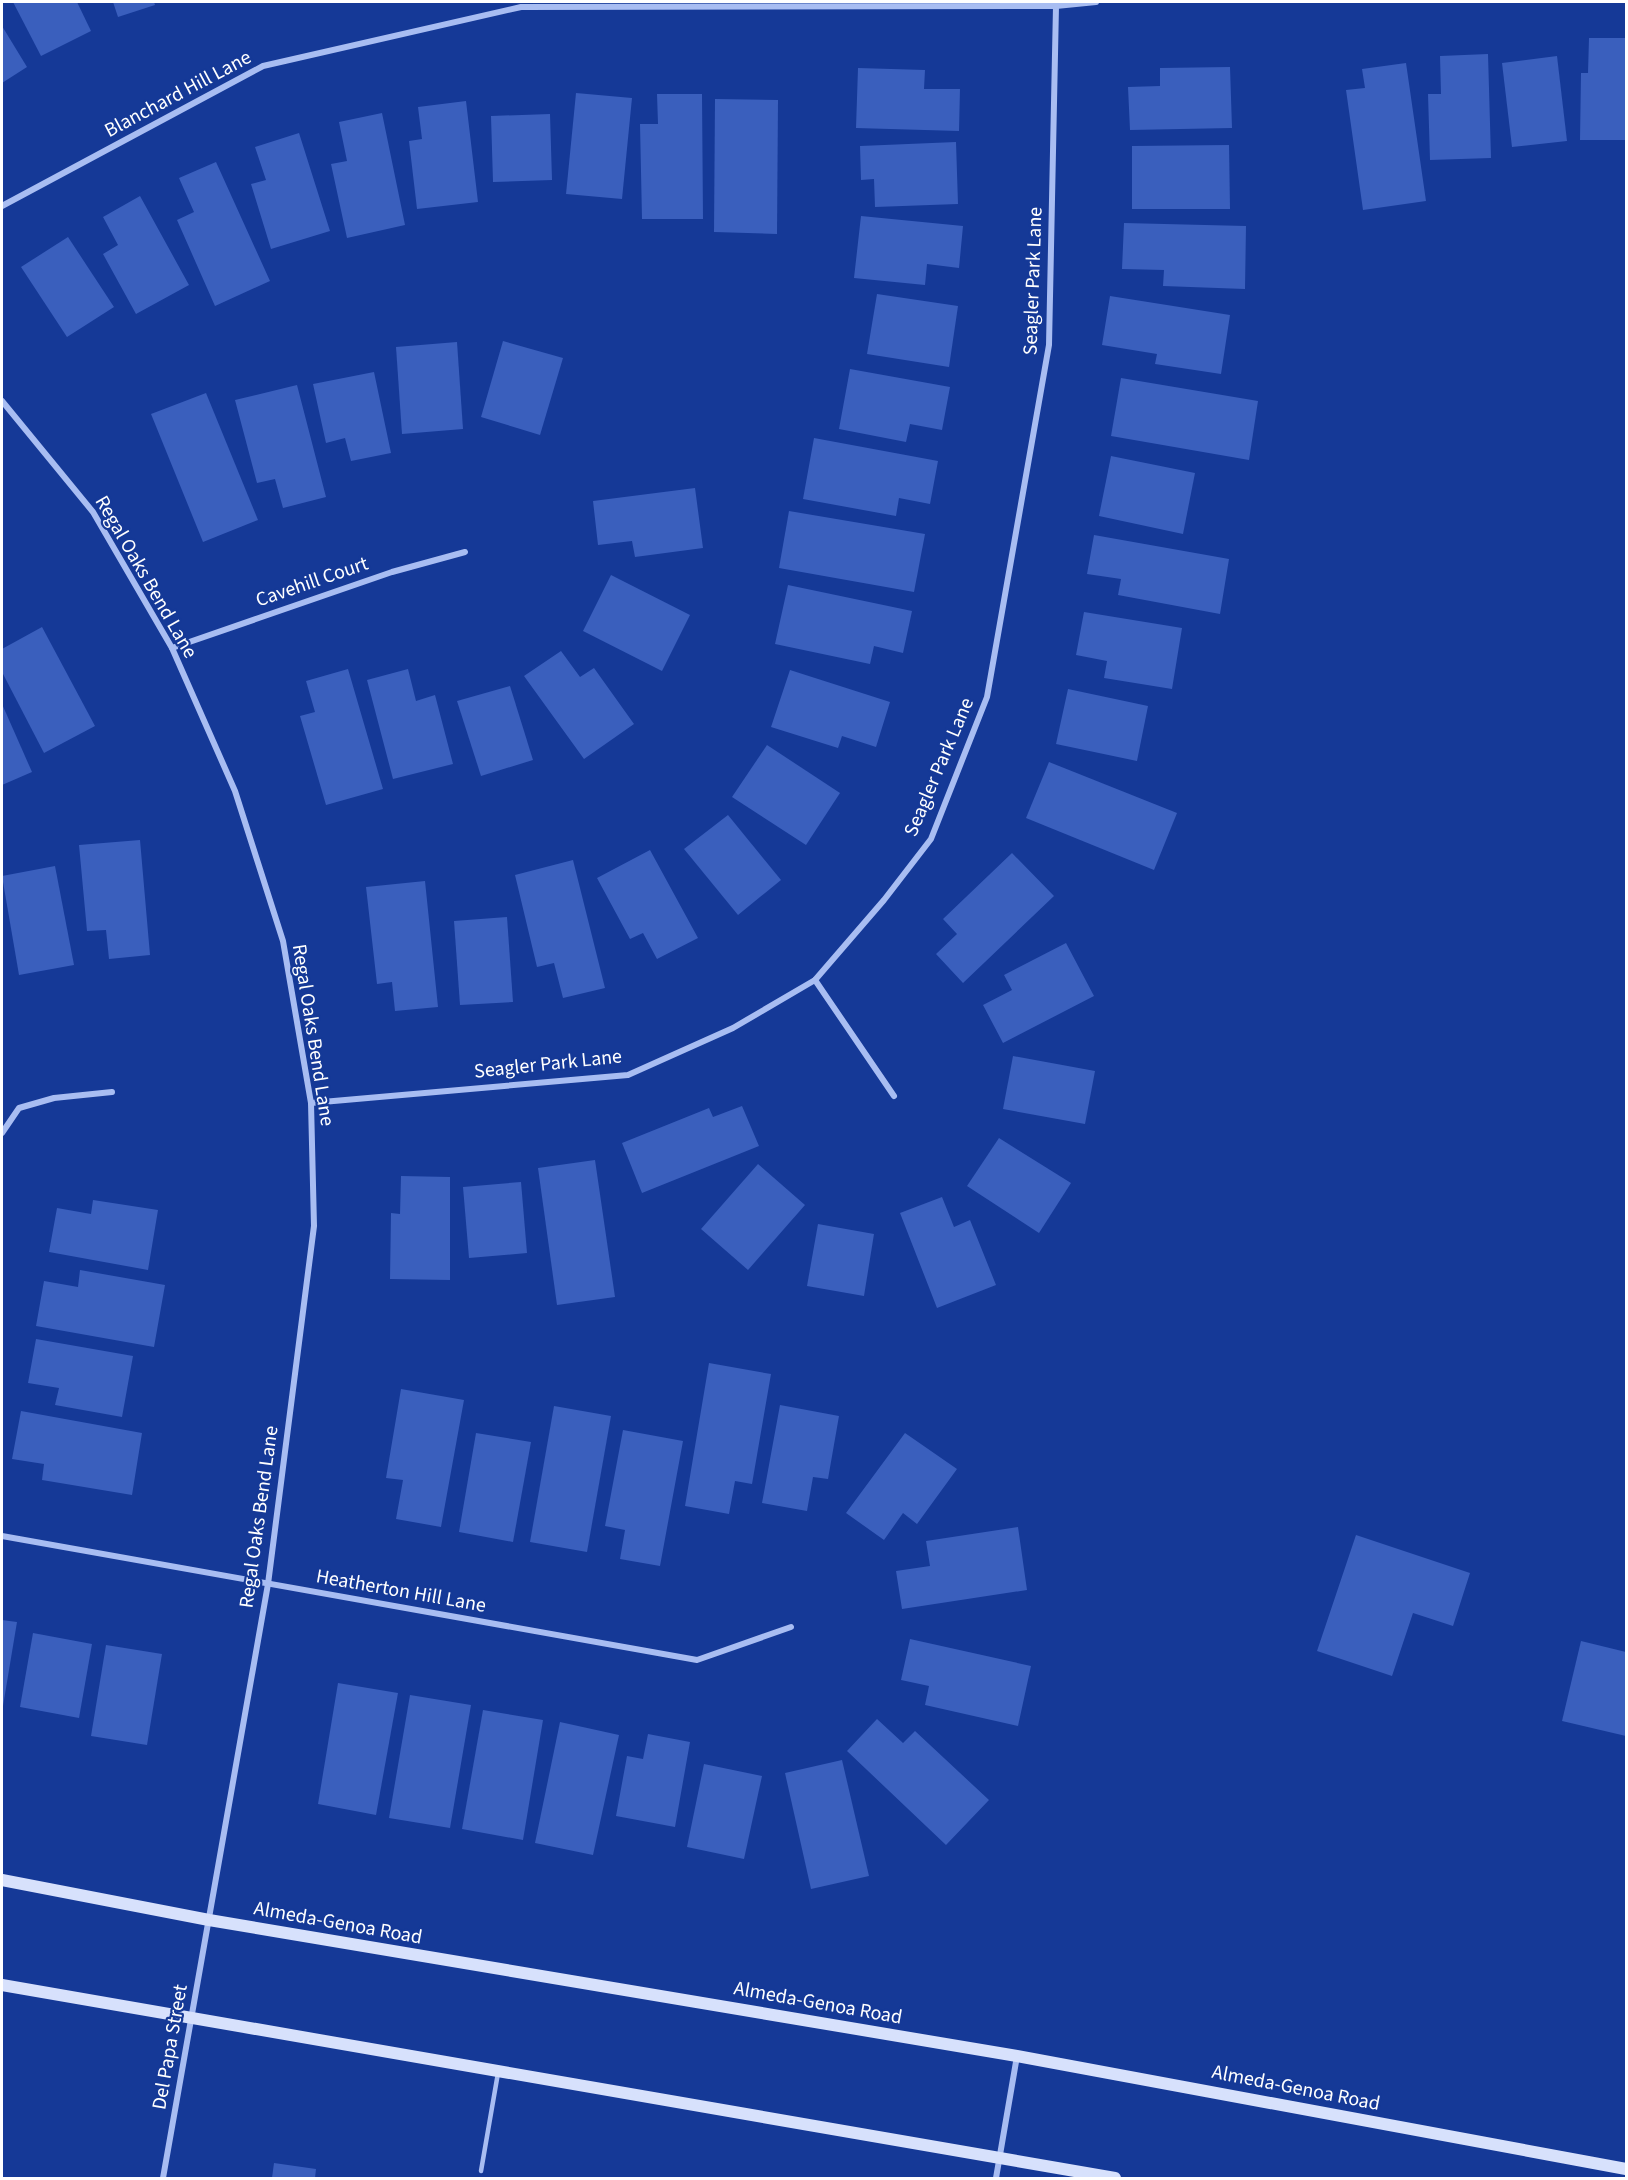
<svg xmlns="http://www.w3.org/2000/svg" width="1628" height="2180" viewBox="0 0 1628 2180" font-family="'Source Sans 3',sans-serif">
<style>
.building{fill:#3a5fbd}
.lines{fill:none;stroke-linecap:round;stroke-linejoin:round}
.service{stroke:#a8bdf2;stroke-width:4.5}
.minor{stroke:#a8bdf2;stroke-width:6}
.secondary{stroke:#d7e1fc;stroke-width:12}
.labels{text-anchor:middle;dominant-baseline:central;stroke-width:4.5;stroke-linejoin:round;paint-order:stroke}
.street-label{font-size:20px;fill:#fff;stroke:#153997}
</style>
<rect width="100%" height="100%" fill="#153997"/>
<g class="building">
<polygon points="13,2 77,2 91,31 41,56"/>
<polygon points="113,2 154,2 155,5 118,17"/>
<polygon points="2,26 27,67 2,83"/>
<polygon points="1589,38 1626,38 1626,140 1580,140 1581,73 1588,73"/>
<polygon points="1488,54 1491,158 1430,160 1428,94 1441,94 1440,56"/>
<polygon points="1557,56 1567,141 1512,147 1502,63"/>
<polygon points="1406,63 1426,201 1363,210 1346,90 1365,88 1362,69"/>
<polygon points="1230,67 1232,128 1130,130 1128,87 1160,86 1160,68"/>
<polygon points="858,68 925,70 924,89 960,89 959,131 856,128"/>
<polygon points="576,93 632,98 622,199 566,194"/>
<polygon points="657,94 702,94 703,219 642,219 640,124 658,124"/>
<polygon points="715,99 778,100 777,234 714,232"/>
<polygon points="466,101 478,202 417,209 409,141 422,139 418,107"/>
<polygon points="382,113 405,225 347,238 331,164 347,161 339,122"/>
<polygon points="550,114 552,180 493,182 491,116"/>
<polygon points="299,133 330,231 271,249 251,184 266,180 255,147"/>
<polygon points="956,142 958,204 875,207 874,179 861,180 860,146"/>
<polygon points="1229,145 1230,209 1132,209 1132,146"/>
<polygon points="216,162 270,281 215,306 177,220 194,212 179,178"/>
<polygon points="140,196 189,285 136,314 103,254 118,245 103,217"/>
<polygon points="861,216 963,226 959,268 927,264 925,285 854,278"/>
<polygon points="1124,223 1246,226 1245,289 1163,286 1164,270 1122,269"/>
<polygon points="68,237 114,307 67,337 21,267"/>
<polygon points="877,294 958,306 949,367 867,354"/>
<polygon points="1110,296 1230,315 1221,374 1155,364 1157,354 1102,345"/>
<polygon points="503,341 563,358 540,435 481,417"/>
<polygon points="457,342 463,429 402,434 396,347"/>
<polygon points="850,369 950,387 942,430 910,424 906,442 839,429"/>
<polygon points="374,372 391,453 351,461 345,438 326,443 313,384"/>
<polygon points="1121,378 1258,401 1249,460 1111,436"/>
<polygon points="297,385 326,497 283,508 275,479 257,483 235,400"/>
<polygon points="206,393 258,520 203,542 151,414"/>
<polygon points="814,438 938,461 930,504 899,498 896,516 803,499"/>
<polygon points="1111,456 1195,473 1183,534 1099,516"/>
<polygon points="695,488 703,548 635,557 632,541 598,545 593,501"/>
<polygon points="789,511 925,534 914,592 779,568"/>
<polygon points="1094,535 1229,559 1220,614 1118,595 1121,579 1087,574"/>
<polygon points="611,575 690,615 662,671 583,631"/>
<polygon points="788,585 912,611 903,653 874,646 870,664 775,644"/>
<polygon points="1084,612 1182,628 1172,689 1104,678 1107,661 1076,655"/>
<polygon points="42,627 95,726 44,753 2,672 2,649"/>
<polygon points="561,651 580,677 594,668 634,724 584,759 524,676"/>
<polygon points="348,669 383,789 326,805 300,716 315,712 306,681"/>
<polygon points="408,669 416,701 435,695 453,764 393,779 367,680"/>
<polygon points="790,670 890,702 876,747 842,736 838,748 771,727"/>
<polygon points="510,686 533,760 481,776 457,701"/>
<polygon points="1068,689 1148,706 1137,761 1056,744"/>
<polygon points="2,704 32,772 2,785"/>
<polygon points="767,745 840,793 806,845 732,797"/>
<polygon points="1049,762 1177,813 1154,870 1026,818"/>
<polygon points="728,815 781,880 738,915 684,849"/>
<polygon points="140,840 150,955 109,959 106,930 87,931 79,845"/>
<polygon points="650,850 698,938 657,959 643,933 630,939 597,878"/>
<polygon points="1012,853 1054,896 963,983 936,954 957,934 943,919"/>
<polygon points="573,860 605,988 563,998 554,963 537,967 515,875"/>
<polygon points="55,866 74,965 19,975 2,876"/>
<polygon points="425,881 438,1007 395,1011 392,982 377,984 366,887"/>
<polygon points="507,917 513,1002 460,1005 454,921"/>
<polygon points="1066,943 1094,996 1003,1043 983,1005 1012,990 1004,975"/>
<polygon points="1013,1056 1095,1071 1085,1124 1003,1109"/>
<polygon points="742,1106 759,1146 642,1193 622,1143 709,1108 713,1117"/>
<polygon points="999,1138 1071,1183 1039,1233 967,1186"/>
<polygon points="595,1160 615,1297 557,1305 538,1168"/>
<polygon points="758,1164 805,1205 748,1270 701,1229"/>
<polygon points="401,1176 450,1177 450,1280 390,1279 391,1213 400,1214"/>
<polygon points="521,1182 527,1253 469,1258 463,1187"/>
<polygon points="942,1197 954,1227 970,1220 996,1285 937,1308 900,1213"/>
<polygon points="93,1200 158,1210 148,1270 49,1252 57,1208 91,1214"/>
<polygon points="818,1224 874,1234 864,1296 807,1286"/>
<polygon points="80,1270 165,1285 154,1347 36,1326 44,1281 78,1287"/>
<polygon points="36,1339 133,1356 122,1417 55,1405 59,1388 28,1383"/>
<polygon points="709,1363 771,1374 752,1484 735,1481 729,1514 685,1506"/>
<polygon points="401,1389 464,1400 441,1527 396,1519 403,1480 386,1478"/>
<polygon points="780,1405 839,1416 828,1479 813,1477 807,1511 762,1503"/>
<polygon points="554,1406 611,1416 587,1552 530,1542"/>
<polygon points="21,1411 142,1433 132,1495 42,1480 44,1464 12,1459"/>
<polygon points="623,1430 683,1441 660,1566 620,1559 625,1530 605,1526"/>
<polygon points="476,1433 531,1442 513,1542 459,1532"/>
<polygon points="905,1433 957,1469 917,1524 903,1513 884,1540 846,1513"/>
<polygon points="1018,1527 1027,1590 902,1609 896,1571 930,1566 926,1541"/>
<polygon points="1356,1535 1470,1573 1453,1626 1413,1613 1392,1676 1317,1651"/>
<polygon points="2,1620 17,1622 3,1706 2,1706"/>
<polygon points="33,1633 92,1644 79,1718 20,1707"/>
<polygon points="910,1639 1031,1666 1018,1726 925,1705 929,1686 901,1680"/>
<polygon points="1581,1641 1626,1652 1626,1736 1562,1721"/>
<polygon points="106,1645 162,1654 147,1745 91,1736"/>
<polygon points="338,1683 398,1693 376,1815 318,1804"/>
<polygon points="410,1695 471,1705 450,1828 389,1818"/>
<polygon points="483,1710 543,1720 523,1840 462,1829"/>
<polygon points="877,1719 903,1743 915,1731 989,1800 946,1845 847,1751"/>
<polygon points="560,1722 619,1735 593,1855 535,1843"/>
<polygon points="648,1734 690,1742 675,1827 616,1816 627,1756 643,1759"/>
<polygon points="842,1760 869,1876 811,1889 785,1773"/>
<polygon points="704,1764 762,1776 744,1859 687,1847"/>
<polygon points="274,2163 316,2169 315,2178 272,2178"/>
</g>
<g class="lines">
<polyline class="service" points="481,2171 498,2073"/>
<g class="minor">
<polyline points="2,206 263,66 521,7 1056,6 1096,2"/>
<polyline points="2,401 93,512 172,648 235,791 283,941 311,1103 314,1226 268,1584 163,2178"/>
<polyline points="172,648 392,572 465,552"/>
<polyline points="815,980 894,1096"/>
<polyline points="311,1103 628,1075 733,1028 815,980 884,900 931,839 987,697 1049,345 1056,6"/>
<polyline points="2,1133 19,1108 54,1098 112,1092"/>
<polyline points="2,1536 697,1660 791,1627"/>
<polyline points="996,2178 1017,2056"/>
</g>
<g class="secondary">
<polyline points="2,1880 209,1920 1017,2056 1626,2169"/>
<polyline points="2,1985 1115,2178"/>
</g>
</g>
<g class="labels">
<g class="street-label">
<text transform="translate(178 94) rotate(-28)">Blanchard Hill Lane</text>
<text transform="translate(1033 281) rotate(-88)">Seagler Park Lane</text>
<text transform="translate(146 577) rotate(60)">Regal Oaks Bend Lane</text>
<text transform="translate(312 582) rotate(-19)">Cavehill Court</text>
<text transform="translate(939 767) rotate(-67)">Seagler Park Lane</text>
<text transform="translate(313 1035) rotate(81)">Regal Oaks Bend Lane</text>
<text transform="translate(548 1064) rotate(-6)">Seagler Park Lane</text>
<text transform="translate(259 1517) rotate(-82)">Regal Oaks Bend Lane</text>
<text transform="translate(401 1591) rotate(10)">Heatherton Hill Lane</text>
<text transform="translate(338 1923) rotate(10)">Almeda-Genoa Road</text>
<text transform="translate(818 2003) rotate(10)">Almeda-Genoa Road</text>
<text transform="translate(170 2047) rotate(-80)">Del Papa Street</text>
<text transform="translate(1296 2088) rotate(11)">Almeda-Genoa Road</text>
</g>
</g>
<rect width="1628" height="2180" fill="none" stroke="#ffffff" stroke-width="6"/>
</svg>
